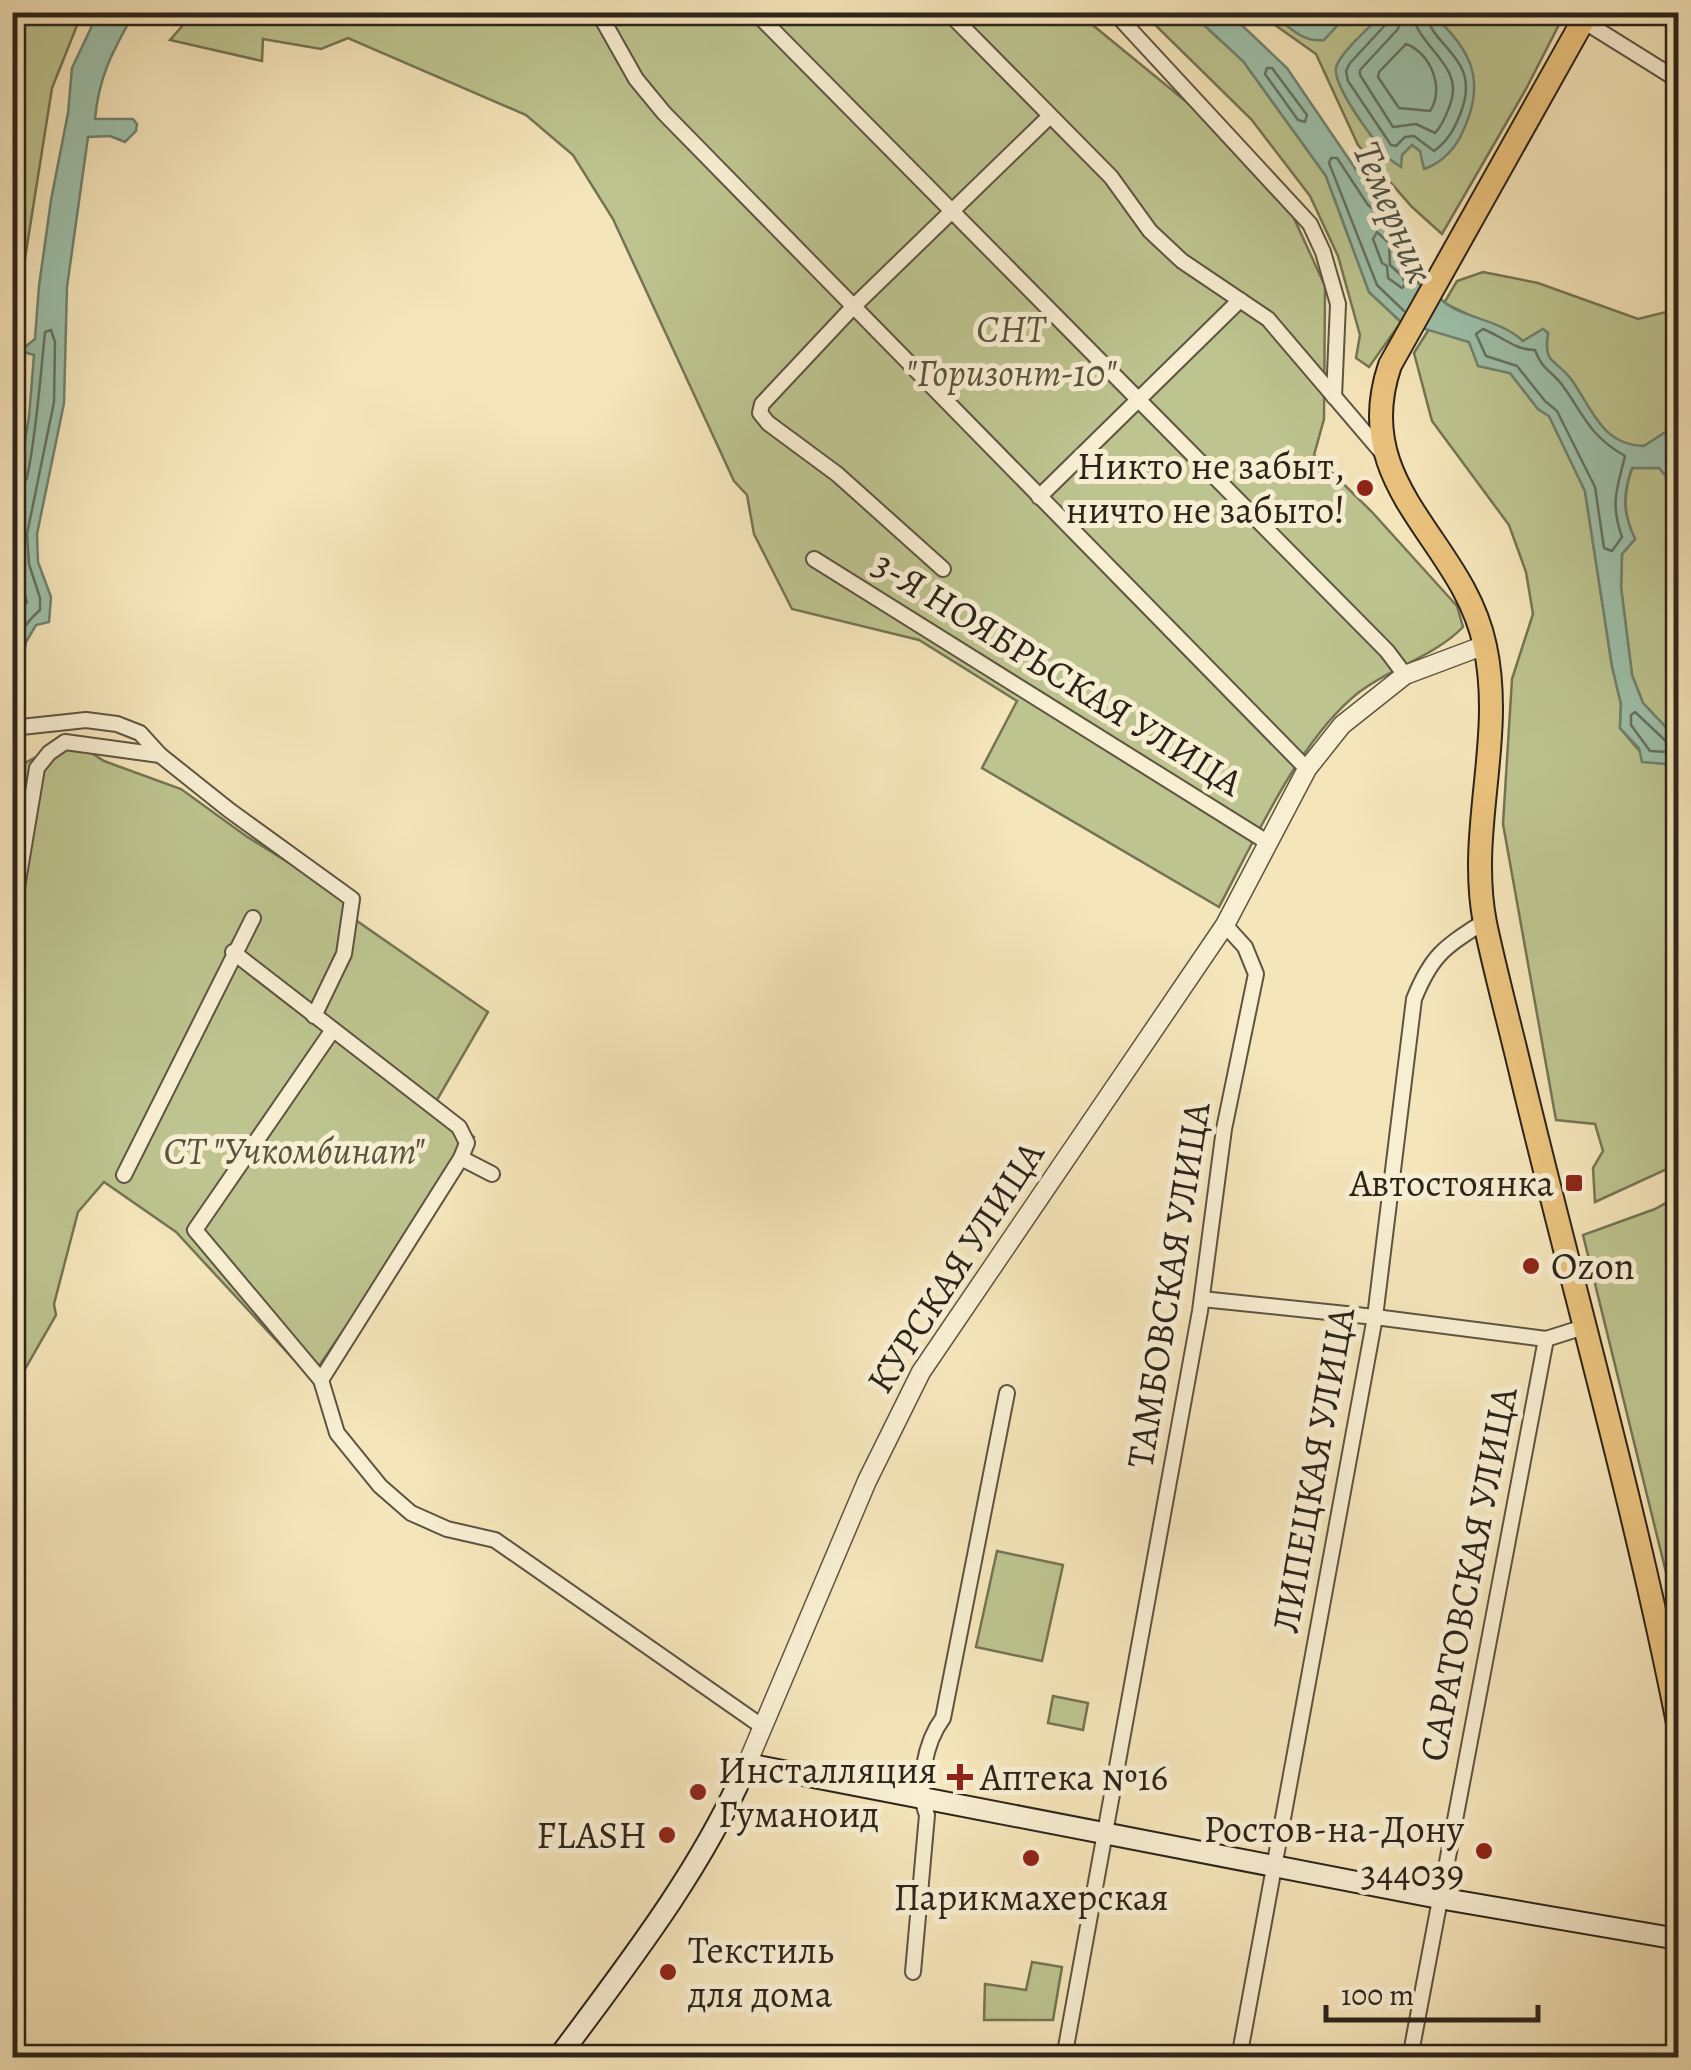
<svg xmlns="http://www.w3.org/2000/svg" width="1691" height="2070" viewBox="0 0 1691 2070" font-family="Alegreya,serif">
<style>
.green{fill:#bdc48f;stroke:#747454;stroke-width:2.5}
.water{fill:#9dc0aa;stroke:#708270;stroke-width:2.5}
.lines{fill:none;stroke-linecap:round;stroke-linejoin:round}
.shore{stroke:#647262;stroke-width:2.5}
.minor-casing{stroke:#5e5442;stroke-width:18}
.tertiary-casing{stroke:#5e5442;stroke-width:21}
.secondary-casing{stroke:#2c241a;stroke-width:24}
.primary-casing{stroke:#2c241a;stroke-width:26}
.minor{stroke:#f8eed2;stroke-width:14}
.tertiary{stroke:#f8eed2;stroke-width:18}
.secondary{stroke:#f8eed2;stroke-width:20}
.primary{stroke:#eac27d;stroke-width:22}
.poi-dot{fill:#8f2418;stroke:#f8eed2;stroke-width:4}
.labels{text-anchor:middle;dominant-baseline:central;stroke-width:10;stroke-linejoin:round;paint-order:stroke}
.park-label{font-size:38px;font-style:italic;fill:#58543d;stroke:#f8eed2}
.poi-label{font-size:38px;fill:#2c241a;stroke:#f8eed2;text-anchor:end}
.street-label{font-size:38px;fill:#2c241a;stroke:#f8eed2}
.water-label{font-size:40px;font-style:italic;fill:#4e5345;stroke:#f8eed2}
</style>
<rect width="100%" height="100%" fill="#f5e5ba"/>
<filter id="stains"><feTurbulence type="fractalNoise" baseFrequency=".002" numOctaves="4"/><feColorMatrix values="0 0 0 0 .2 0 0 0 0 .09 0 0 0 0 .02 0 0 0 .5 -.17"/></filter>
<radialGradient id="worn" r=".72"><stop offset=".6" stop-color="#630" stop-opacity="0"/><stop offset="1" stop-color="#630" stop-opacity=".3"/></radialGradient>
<g class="green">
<polygon points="13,12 82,13 52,88 13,334"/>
<path d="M201,12L1078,13L1200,113L1292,214L1325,286L1324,419L1314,455L1372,512L1457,606L1463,627C1435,656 1390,668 1358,693C1299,740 1254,841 1219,907L982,768L1017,701L919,640L792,609L754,534L747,495L734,481L613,219L573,155L526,115L348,38L321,49L263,39L262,61L170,40L190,17Z"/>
<polygon points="1143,13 1191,13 1243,61 1326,176 1369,292 1401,322 1369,367 1356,358 1360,335 1338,256 1310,196 1251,119"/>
<polygon points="1258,13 1565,13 1526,89 1442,234 1412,207 1358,145 1316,54"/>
<path d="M1483,272L1538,283L1638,319L1678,309V424L1644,446C1602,446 1592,408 1571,380C1555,359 1543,365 1548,333L1543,329L1523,341L1444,303L1457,281Z"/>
<polygon points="1429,329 1469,342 1479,366 1510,373 1538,409 1549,416 1585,491 1612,666 1621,704 1620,728 1649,762 1678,765 1678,1164 1595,1202 1593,1168 1603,1151 1595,1124 1556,1120 1503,824 1512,679 1533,614 1526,572 1509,525 1432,421 1414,353"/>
<path d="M1678,446V740L1643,703L1632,675L1621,587L1622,554L1635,539C1623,514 1623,495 1632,468H1660L1675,462Z"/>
<polygon points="70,739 104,761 181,789 246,836 352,902 347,914 488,1012 434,1105 474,1137 311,1378 176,1232 104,1182 78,1212 54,1304 56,1315 13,1390 13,824 23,764"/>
<polygon points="1678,1196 1678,1621 1583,1235 1655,1209"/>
<polygon points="997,1551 1063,1565 1042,1661 976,1647"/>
<polygon points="1053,1696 1088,1703 1083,1730 1048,1723"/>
<polygon points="1032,1962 1062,1967 1053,2020 984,2020 985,1984 1026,1990"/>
</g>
<g class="water">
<path d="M98,13H134C113,51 99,75 95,119H133L137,124L136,131L125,142L110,136L88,137L67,287L64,403L37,534L38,562L51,597L49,622L36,625L26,642L13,716V509L29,417L34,355L20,351L35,339L39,286L51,200L68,113L72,68Z"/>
<path d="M1191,13H1229L1287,68L1376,199C1398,215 1410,230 1414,256C1429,266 1429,290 1444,302C1465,319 1499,319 1523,341L1543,329L1548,333C1543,365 1555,358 1571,379C1592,408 1601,445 1644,446L1678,424V446L1671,475H1665L1659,468H1632C1622,495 1623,514 1635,539L1622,554L1621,587L1632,675L1643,703L1678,740V765L1642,762L1639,748L1620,728L1621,704L1612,666L1585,491L1549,416L1538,409L1510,373L1478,366L1469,342L1401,322L1369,292L1326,176L1243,61Z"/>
<path d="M1271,13H1349L1324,40C1302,43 1287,25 1271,13Z"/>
<path d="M1384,13H1431C1471,49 1487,80 1463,131C1456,148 1442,163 1424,169L1420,151L1412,145L1402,155L1401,167L1388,158C1375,141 1333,88 1336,68C1339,53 1373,24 1384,13Z"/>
</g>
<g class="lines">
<g class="shore">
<path d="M1390,12L1388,22L1350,63L1346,71L1348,81L1391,145L1396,146L1405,137L1414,136L1434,151C1448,141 1455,128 1461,112C1482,56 1430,48 1426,12"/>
<path d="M1403,12L1398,29L1360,70V75L1393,127L1416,124L1435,133C1443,125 1446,115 1450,105C1466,64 1415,47 1413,12"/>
<path d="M1406,44C1431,53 1445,89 1430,111L1399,108L1378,77L1379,72Z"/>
<polygon points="1267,68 1272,68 1307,115 1305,122 1298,120 1265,74"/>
<polygon points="1377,232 1389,243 1390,265 1402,276 1405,284 1402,288 1388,278 1387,266 1382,263 1373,239"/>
<polyline points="1404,311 1377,285 1329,163 1331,158 1337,158 1368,205 1386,219 1400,238 1405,260 1414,269 1419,284"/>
<path d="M1483,329C1503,337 1515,350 1535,350C1542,370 1552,371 1563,386C1585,417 1590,436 1625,456C1617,489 1610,503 1622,537L1612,551L1604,548L1595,487L1557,411L1545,401L1517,366L1486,356L1476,334Z"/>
<path d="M12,488L22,486L27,478C37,429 40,379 45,332L51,330L55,342L54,402L27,534L29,564L40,598V610C24,624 17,637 12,659"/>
<path d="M12,501L19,506C14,540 15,568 27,602L12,621"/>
<polygon points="1635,712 1670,745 1669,752 1650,751 1631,725 1631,715"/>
</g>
<defs>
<g id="minor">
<polyline points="948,12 1111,177 1150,231 1182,261 1268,319 1384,455"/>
<polyline points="1114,12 1310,224 1323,252 1338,304 1334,397"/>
<polyline points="1569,12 1678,80"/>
<polyline points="757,14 1387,651 1405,675"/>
<polyline points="601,17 636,79 664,113 1307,769"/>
<polyline points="1039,497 1240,300"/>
<polyline points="814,559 1267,842"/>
<polyline points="943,569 837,474 768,423 760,413 762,404 853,307 1050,116"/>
<polyline points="12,728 86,720 117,724 140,733 160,755 229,810 352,899 344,954 314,1016"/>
<polyline points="12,917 37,768 49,753 65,742 160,755"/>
<polyline points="233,952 459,1127 467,1143 461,1158 321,1380"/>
<polyline points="332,1031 195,1230 321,1380 337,1433 380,1486 411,1513 447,1529 495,1540 763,1727"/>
<polyline points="461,1158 492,1174"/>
<polyline points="124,1175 253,918"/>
<polyline points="1202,1299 1375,1317 1546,1339 1584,1327"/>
<path d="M913,1972L927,1815C916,1787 925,1742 943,1718L1007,1393"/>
<polyline points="1064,2058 1200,1311 1224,1129 1256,974 1245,947 1225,925"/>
<path d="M1239,2058L1375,1317L1414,999C1432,954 1445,947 1485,921"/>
<polyline points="1410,2058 1546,1339"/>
</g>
<polyline id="tertiary" points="747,1764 867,1481 921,1372 1225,925 1307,769 1342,725 1405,675 1485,645"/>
<path id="secondary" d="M558,2058C627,1965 701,1871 747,1764L1439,1898L1678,1939"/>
<path id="primary" d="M1588,12L1390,365C1348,488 1463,539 1485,646C1505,739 1467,830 1485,923C1496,975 1510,1026 1522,1077C1574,1293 1635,1506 1678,1723"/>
</defs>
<use href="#minor" class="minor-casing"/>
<use href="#tertiary" class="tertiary-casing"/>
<use href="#secondary" class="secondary-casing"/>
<use href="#primary" class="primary-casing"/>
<use href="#minor" class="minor"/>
<use href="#tertiary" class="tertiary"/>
<use href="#secondary" class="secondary"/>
<use href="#primary" class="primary"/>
</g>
<g class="poi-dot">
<circle cx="1365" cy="488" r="10"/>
<rect x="1564" y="1173" width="20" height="20" rx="5"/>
<circle cx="1531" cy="1266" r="10"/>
<path d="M955 1762h10v10h10v10h-10v10h-10v-10h-10v-10h10z"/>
<circle cx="698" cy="1792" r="10"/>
<circle cx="667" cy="1835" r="10"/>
<circle cx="1484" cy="1851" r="10"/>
<circle cx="1031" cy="1858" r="10"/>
<circle cx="668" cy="1972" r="10"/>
</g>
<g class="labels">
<g class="park-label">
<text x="1011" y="329">СНТ<tspan x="1011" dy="44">"Горизонт-10"</tspan></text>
<text x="294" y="1151">СТ "Учкомбинат"</text>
</g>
<g class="poi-label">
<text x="1345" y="466">Никто не забыт,<tspan x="1345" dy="44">ничто не забыто!</tspan></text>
<text x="1554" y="1183">Автостоянка</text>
<text x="1551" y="1266" text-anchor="start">Ozon</text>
<text x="718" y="1770" text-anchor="start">Инсталляция<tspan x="718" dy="44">Гуманоид</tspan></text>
<text x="980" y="1777" text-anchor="start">Аптека №16</text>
<text x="1464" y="1829">Ростов-на-Дону<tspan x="1464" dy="44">344039</tspan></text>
<text x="647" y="1835">FLASH</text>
<text x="1031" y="1897" text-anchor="middle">Парикмахерская</text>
<text x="688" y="1950" text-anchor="start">Текстиль<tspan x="688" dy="44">для дома</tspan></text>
</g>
<g class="street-label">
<text transform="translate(1058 673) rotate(32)">3-Я НОЯБРЬСКАЯ УЛИЦА</text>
<text transform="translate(955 1267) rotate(-57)">КУРСКАЯ УЛИЦА</text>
<text transform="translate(1168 1285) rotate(-81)">ТАМБОВСКАЯ УЛИЦА</text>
<text transform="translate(1313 1470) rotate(-80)">ЛИПЕЦКАЯ УЛИЦА</text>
<text transform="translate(1468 1574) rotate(-79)">САРАТОВСКАЯ УЛИЦА</text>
</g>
<g class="water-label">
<text transform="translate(1394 212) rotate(67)">Темерник</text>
</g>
</g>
<rect width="1691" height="2070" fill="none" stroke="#f5e5ba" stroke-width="50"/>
<rect x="15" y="15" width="1661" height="2040" fill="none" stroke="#2c241a" stroke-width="5"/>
<rect x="25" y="25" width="1641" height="2020" fill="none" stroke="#2c241a" stroke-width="2.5"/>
<path d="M1326 2005v15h212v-15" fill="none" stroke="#2c241a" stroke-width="5"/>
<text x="1341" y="2005" font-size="30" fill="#2c241a" stroke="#f8eed2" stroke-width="8" paint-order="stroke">100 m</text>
<rect width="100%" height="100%" filter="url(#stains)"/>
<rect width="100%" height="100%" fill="url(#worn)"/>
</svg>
